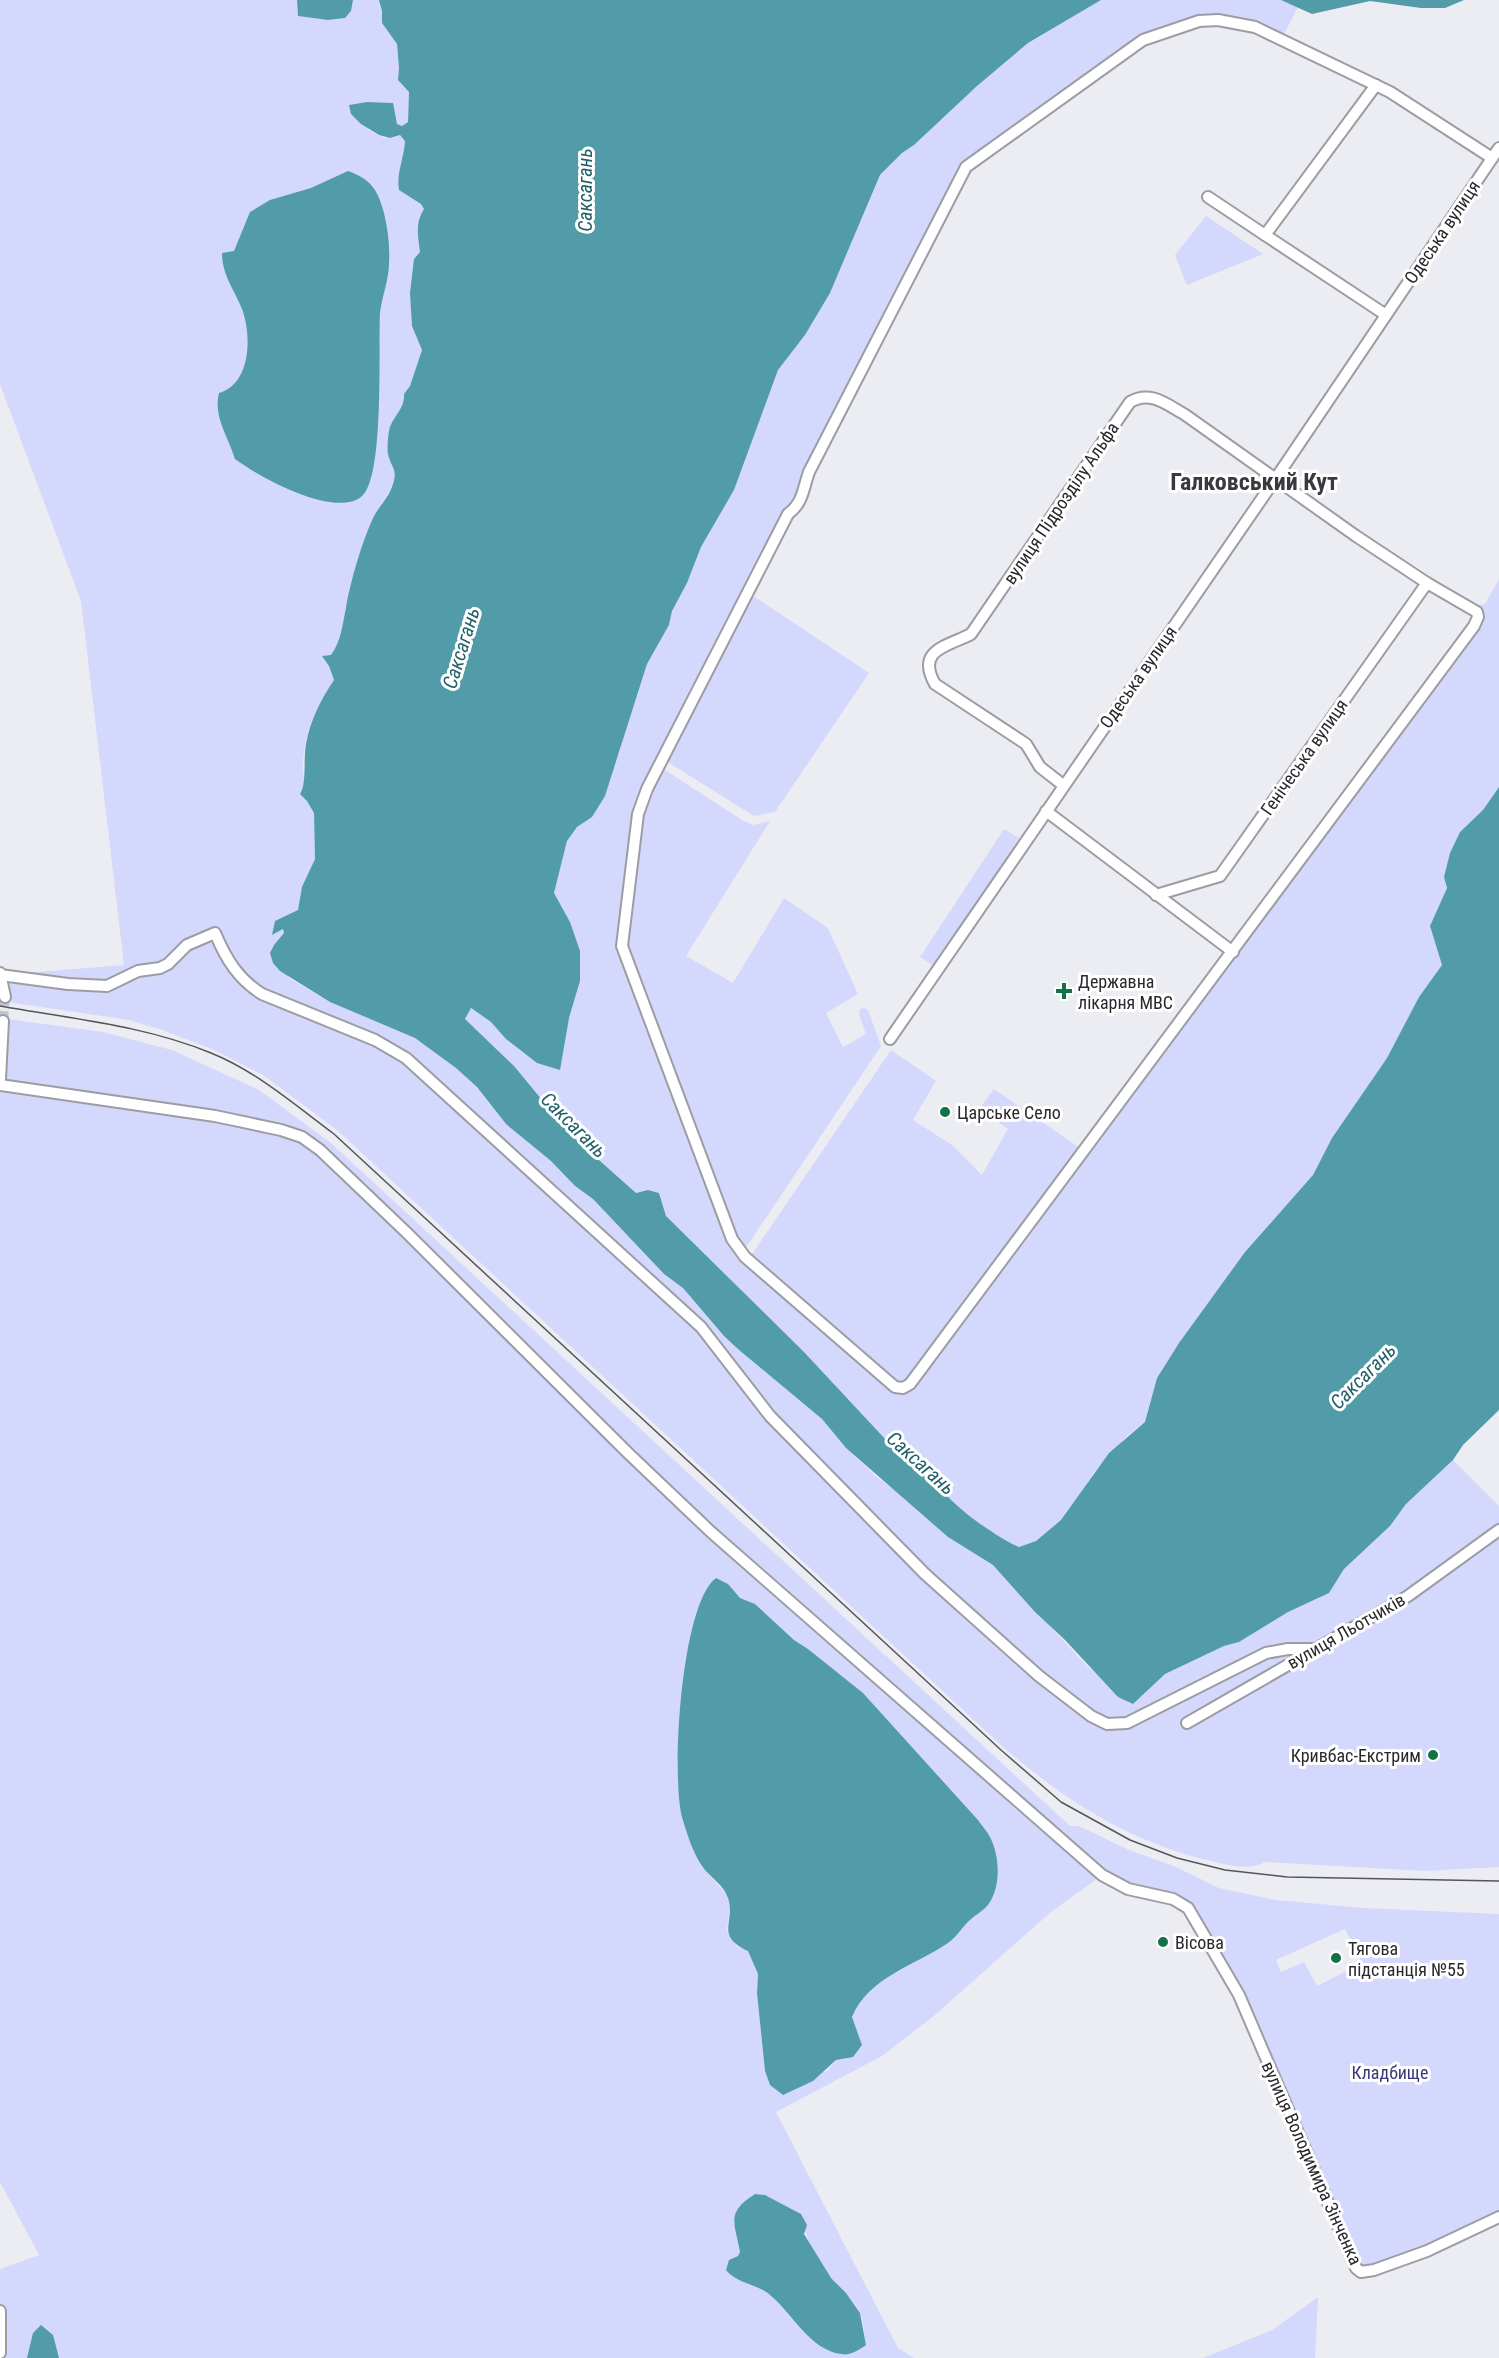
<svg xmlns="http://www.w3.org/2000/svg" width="1499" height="2358" viewBox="0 0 1499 2358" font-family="'Roboto Condensed',sans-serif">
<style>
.green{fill:#d5d8fd;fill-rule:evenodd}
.water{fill:#519ca8}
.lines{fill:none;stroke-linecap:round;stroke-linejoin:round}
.street-tunnel{stroke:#c5c6cb;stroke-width:10;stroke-dasharray:10 5;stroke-linecap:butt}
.street-casing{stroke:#9c9da2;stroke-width:14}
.street{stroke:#fff;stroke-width:10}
.tram{stroke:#555559;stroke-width:1.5}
.poi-dot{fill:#117147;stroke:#fff;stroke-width:2}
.labels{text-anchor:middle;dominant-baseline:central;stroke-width:6;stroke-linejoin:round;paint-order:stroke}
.street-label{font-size:18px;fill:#29292c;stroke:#fff}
.poi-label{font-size:18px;fill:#29292c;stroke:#fff;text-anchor:start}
.park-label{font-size:18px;fill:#3b3879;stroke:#fff}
.water-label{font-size:20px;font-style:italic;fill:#216069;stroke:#fff}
.district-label{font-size:24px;font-weight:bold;fill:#39393e;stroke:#fff}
</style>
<rect width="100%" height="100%" fill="#ecedf3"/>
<g class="green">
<path d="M0,0H297L298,16L328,20L345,18L351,11L353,0H379L382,11V23L397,44L399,68L398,80L409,92L408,122L402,126L397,124L392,103L367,102L349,105C352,118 375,139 390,138C393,138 396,136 400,135L405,141L403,163L400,168L424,209C416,223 420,234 420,250C420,256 414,261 413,267C413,270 414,273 414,276C410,305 410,323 422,350L410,387L404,394L405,403L393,420L389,431L388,454L394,465L395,474L393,485L374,516L351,582L342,636L331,655L329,665L334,680C317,704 305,733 303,762C302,772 306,780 303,790L314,813L315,859L303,887L298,910L282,919L273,935L283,929L284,933L274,945L289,978L330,1002L415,1038L456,1068L477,1087L506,1124L551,1161L575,1186L593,1199L664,1274L683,1288L724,1336L739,1350L822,1419L846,1448L878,1478L904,1496L948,1537L993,1565L1088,1667L1133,1704L1165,1674L1224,1646L1239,1642L1288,1611L1329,1593L1344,1569L1390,1526L1406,1504L1453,1460L1499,1506V1867L1425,1871L1265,1862C1249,1871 1228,1865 1211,1861C1129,1842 1066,1801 1003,1747L337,1130L263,1075L214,1050L162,1030L129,1020L0,1001V975L124,965L81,601L0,384Z"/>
<path d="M1101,0H1281L1298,7L1283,36L1218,16L1141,36L964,163L799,498L644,788L618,946L729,1240L903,1392L1238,954L1482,618V610L1478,605L1485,604L1499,579V787L1483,810L1460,832L1444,877L1447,888L1430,926L1442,965L1419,997L1387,1058L1332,1138L1313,1175L1245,1252L1179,1343L1157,1378L1145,1422L1127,1436L1094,1472L1081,1494L1061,1520L1036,1541L1019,1547C1000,1539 964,1515 950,1499C935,1484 939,1477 915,1471L804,1352L666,1216L659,1193L648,1190L636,1193L572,1136L565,1121L552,1112L514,1066L465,1019L470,1008L491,1022L522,1052L569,1018L580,981L570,922L554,893L567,841L577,827L592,817L619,754L623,737L647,664L669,625L672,611L687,583L701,547L734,490L778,370L805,335L830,293L880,175L902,153L914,145L977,86L1028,43Z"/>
<polygon points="1206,216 1263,254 1187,285 1175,255"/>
<polygon points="752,595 869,673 775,812 754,816 666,761"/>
<polygon points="662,768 742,820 753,825 770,821 686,956 733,983 784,898 828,928 858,994 826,1013 843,1047 866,1034 859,1015 860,1009 865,1008 868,1010 881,1046 745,1249 737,1239 626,947 641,815"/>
<polygon points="1004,829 1019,838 935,967 920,957"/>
<path d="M0,1018L103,1032L172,1050L259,1090L331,1143L1070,1826H1079L1129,1850L1174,1866L1219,1888L1275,1900L1364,1908L1499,1914V2217L1361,2272L1239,1995L1189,1908L1102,1875L1051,1912L935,2015L882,2056L776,2112L898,2348L914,2358H0V2269L39,2255L0,2182ZM740,1598L755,1604L794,1640L808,1649L863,1693L978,1820C982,1826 988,1832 991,1839C1000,1858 1001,1888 988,1905C983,1911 975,1915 970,1920C962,1927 957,1937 948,1943C913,1967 870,1977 852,2017L862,2045L836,2060L827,2071L770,2085L765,2071L757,1993L758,1974L748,1951L736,1946L727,1930L730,1907L728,1896L700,1865L679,1762L681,1701L695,1617ZM1345,1929L1362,1963L1317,1986L1304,1962L1281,1972L1276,1960ZM755,2195H765L801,2214C805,2238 815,2258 830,2277C840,2289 853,2299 860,2313C864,2322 864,2335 866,2345L841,2354L817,2343L769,2293L731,2276L729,2260L738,2256L740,2252C735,2223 725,2213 755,2195Z"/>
<polygon points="891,1050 936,1081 913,1120 952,1145 982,1175 1008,1129 979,1109 994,1089 1080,1148 908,1381 896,1384 750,1257"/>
<polygon points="1318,2297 1315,2358 1203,2358 1272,2330"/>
</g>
<g class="water">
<polygon points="297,0 353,0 351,11 345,18 328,20 298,16"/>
<path d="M379,0H1101L1028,43L977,86L914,145L902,153L880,175L830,293L805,335L778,370L734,490L701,547L687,583L672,611L669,625L647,664L605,796L592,817L577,827L567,841L554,893L570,922L580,951V981L569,1018L560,1070L537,1063L506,1039L491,1022L471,1008L465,1019L514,1066L552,1112L565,1121L572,1136L636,1193L648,1190L659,1193L666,1216L804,1352L915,1471L922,1473L937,1470C937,1473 936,1477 937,1480C943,1501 999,1539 1019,1547L1036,1541L1061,1520L1109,1453L1145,1422L1157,1378L1179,1343L1245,1252L1313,1175L1332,1138L1387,1058L1419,997L1442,965L1430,926L1447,888L1444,877L1450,853L1460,832L1483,810L1499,787V1410L1463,1445L1453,1460L1406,1504L1390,1526L1344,1569L1329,1593L1288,1612L1239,1642L1224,1646L1165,1674L1133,1704L1118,1697L1065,1640L1035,1612L993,1565L948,1537L846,1448L822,1419L739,1350L724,1336L683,1288L664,1274L593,1199L575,1186L551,1161L506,1124L477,1087L456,1068L415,1038L330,1002L280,971L273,963L270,953L274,945L284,933L283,929L272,935L275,921L298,910L302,887L315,859L314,813L307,801L300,794C307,784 303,759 306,744C310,721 321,699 334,680L329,666L322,656L331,655C342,639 342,626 346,608C350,582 363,539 374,516C380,505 389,497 393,484C398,468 391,468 388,454C387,449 388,437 389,431C392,416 405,410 404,394L410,386L422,350L412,326L410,293L414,259L420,252C418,236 415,223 424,209L421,204L399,190C396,173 404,159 405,141L400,135L390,138L379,135L361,124L351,114L349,105L367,102L393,103L397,124L402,126L408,122L409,92L398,80L399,68L397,44L382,23V11Z"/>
<polygon points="1281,0 1464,0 1445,8 1421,8 1370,1 1312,14"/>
<path d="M348,171C371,179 378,190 384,213C388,229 390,247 389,263C389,280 382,296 380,313C378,346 385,480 361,497C333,518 259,477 235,459C228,436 213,417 219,393C251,384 252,336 242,309C234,289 222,275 222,253L234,251L250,212L270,200L311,188Z"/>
<path d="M716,1578L728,1584L740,1598L755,1604L794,1640L808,1649L863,1693L978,1820C982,1826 988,1832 991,1839C1000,1858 1001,1888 988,1905C983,1911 975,1915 970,1920C962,1927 957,1937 948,1943C914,1966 869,1977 852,2017L862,2045L853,2057L836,2060L813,2081L783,2095L770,2085L765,2071L757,1993L758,1974L748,1951C714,1935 736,1922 728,1898C723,1883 707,1876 700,1863C692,1850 686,1831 682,1817C671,1775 681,1604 716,1578Z"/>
<path d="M755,2194L765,2195L801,2214L807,2225L804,2234L831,2278L846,2293L860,2313L866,2345C859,2350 850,2356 841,2354C810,2350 792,2313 770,2295C758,2284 737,2284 726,2270L729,2260L738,2256L740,2252C735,2223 725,2213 755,2194Z"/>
<polygon points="41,2325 53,2335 59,2358 27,2358 33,2333"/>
</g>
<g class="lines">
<polyline class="street-tunnel" points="3,1021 5,997"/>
<defs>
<g id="street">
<polyline points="1208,197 1265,235 1376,85"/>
<polyline points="1265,235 1386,315"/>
<path d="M1063,785L1040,767L1026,744L935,684C915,649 949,646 971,634L1130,402C1150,390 1166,404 1184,414L1356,536L1427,583L1477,612L1478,617L1474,626L910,1384L903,1388L895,1387L745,1257L732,1239L622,946L638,814L647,789L788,514C803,503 803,489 809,472L966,167L1143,40L1199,21L1218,20L1255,27L1390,92L1492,158"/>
<polyline points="1046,811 1233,952"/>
<polyline points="1156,895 1220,876 1427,583"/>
<polyline points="0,973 5,997"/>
<path d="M0,975L68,984L107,986L138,971L160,968L168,964L187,945L215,933C226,959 238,979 262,994L375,1040L406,1058L701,1327L770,1416L925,1574L1039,1676L1091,1716L1107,1724L1127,1723L1266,1653L1288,1649H1315"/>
<polyline points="890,1039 1276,478 1499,148"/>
<polyline points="0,1079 3,1021"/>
<polyline points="0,1085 215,1116 281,1130 302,1137 320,1150 406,1232 629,1454 711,1532 1102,1875 1128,1889 1173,1899 1188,1908 1239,1995 1356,2268 1361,2272 1374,2270 1427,2251 1499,2217"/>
<polyline points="1187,1723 1408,1596 1499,1530"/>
<polyline points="0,2311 0,2353"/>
</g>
</defs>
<use href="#street" class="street-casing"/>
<use href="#street" class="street"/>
<path class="tram" d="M0,1006C72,1019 143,1025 211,1053C256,1071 295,1105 334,1134L1001,1750L1061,1802L1130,1840L1177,1858L1225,1870L1287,1877L1499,1881"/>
</g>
<g class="poi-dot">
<path d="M1061 982h6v6h6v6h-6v6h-6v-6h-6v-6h6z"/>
<circle cx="945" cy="1112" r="6"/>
<circle cx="1433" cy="1755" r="6"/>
<circle cx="1163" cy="1942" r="6"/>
<circle cx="1336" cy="1958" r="6"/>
</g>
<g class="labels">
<g class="street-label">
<text transform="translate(1442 232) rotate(-56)">Одеська вулиця</text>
<text transform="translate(1061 503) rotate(-56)">вулиця Підрозділу Альфа</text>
<text transform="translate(1138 677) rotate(-55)">Одеська вулиця</text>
<text transform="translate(1304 757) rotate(-55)">Генічеська вулиця</text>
<text transform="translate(1346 1631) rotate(-30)">вулиця Льотчиків</text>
<text transform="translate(1312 2163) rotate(66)">вулиця Володимира Зінченка</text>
</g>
<g class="poi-label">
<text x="1078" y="981">Державна<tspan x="1078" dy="21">лікарня МВС</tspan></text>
<text x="957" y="1112">Царське Село</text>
<text x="1421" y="1755" text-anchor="end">Кривбас-Екстрим</text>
<text x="1175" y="1942">Вісова</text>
<text x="1348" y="1948">Тягова<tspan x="1348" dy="21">підстанція №55</tspan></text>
</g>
<g class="park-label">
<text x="1390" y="2072">Кладбище</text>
</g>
<g class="water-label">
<text transform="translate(585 190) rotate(-90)">Саксагань</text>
<text transform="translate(461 648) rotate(-73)">Саксагань</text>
<text transform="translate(574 1125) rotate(45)">Саксагань</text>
<text transform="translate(1363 1376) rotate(-45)">Саксагань</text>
<text transform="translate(921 1463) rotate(42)">Саксагань</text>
</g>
<g class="district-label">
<text x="1254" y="482">Галковський Кут</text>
</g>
</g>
</svg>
